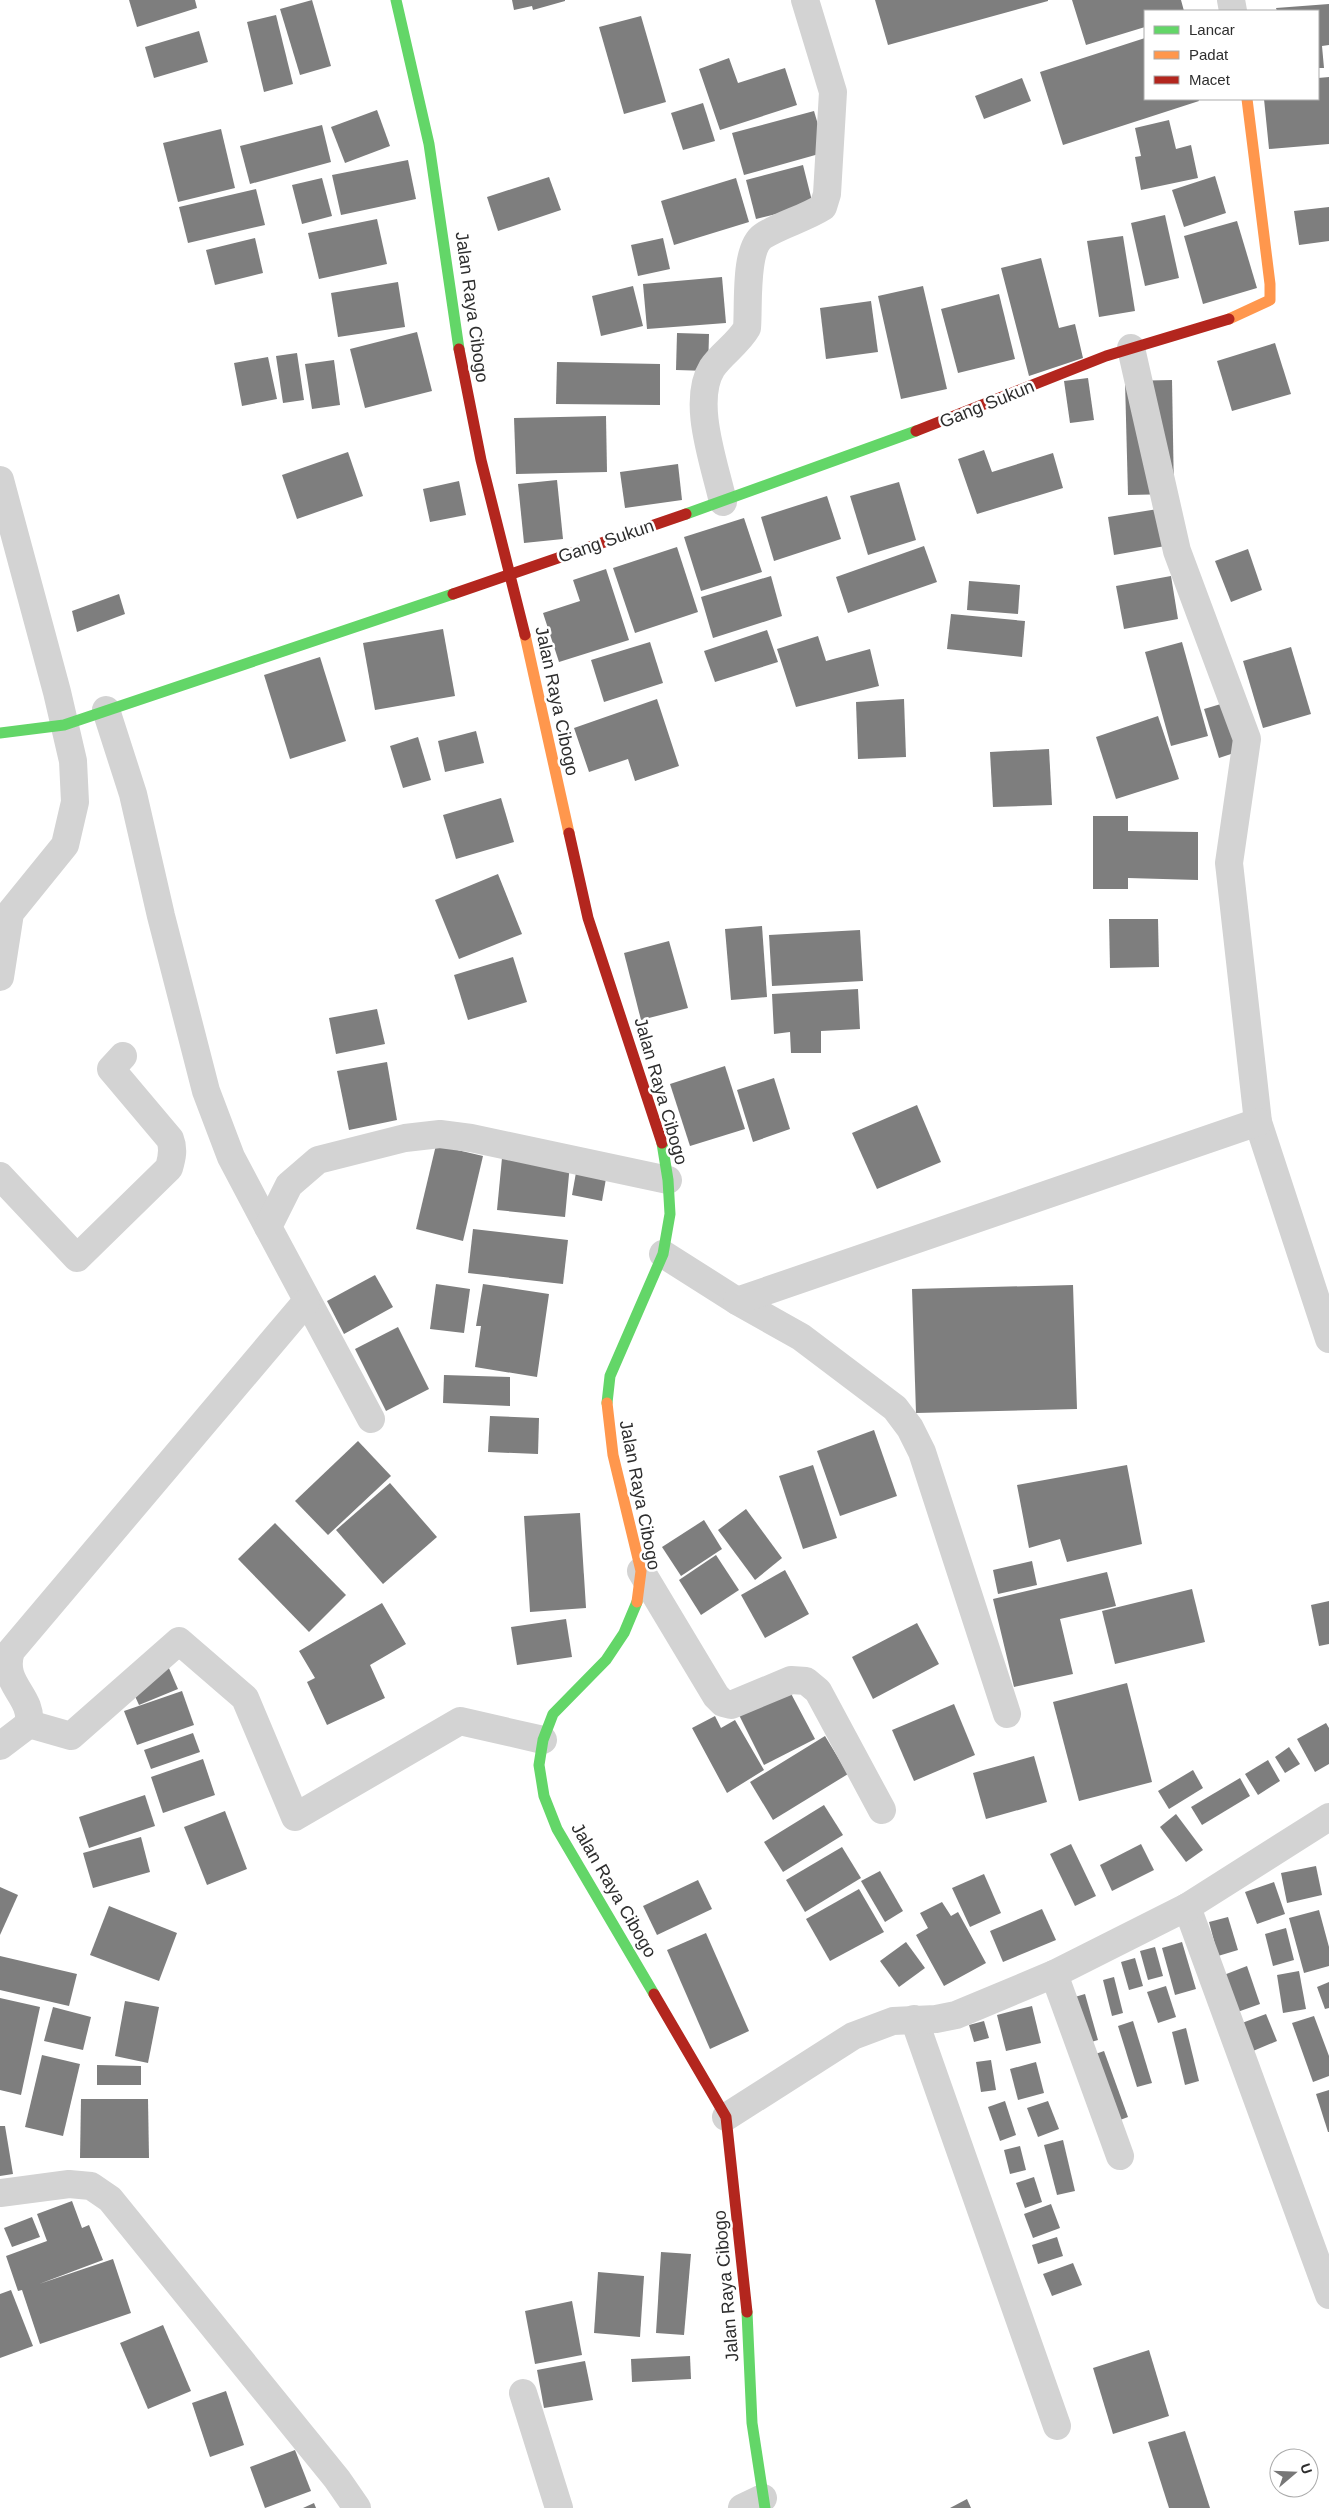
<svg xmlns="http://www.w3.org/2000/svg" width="1329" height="2508" viewBox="0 0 1329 2508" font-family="Helvetica,sans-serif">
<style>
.building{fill:#7e7e7e}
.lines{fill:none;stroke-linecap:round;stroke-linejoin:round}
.street{stroke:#d3d3d3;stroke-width:28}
.fast{stroke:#63d668;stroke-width:11}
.slow{stroke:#ff974d;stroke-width:11}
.jam{stroke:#b3261e;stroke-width:11}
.labels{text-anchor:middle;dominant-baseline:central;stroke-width:5;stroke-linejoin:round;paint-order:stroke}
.street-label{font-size:18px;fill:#2e2e2e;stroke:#fff}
</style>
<rect width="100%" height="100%" fill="#fff"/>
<g class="building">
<polygon points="129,0 195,0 197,8 137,27"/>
<polygon points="312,0 331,66 300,75 280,9"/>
<polygon points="512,0 565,0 565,1 533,10 532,6 514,10"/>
<polygon points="875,0 1048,0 1048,1 888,45"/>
<polygon points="1072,0 1181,0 1184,11 1145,11 1145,27 1086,45"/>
<polygon points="1329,4 1329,45 1322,46 1324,68 1318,68 1318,11 1277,11 1276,8"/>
<polygon points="276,15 293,84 264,92 247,22"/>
<polygon points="641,16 666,102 624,114 599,27"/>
<polygon points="199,31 208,62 154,78 145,47"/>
<polygon points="1145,38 1145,99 1198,99 1199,101 1063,145 1040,72"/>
<polygon points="729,58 738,83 785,68 797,105 720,130 699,69"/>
<polygon points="1329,77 1329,144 1269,149 1264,99 1318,99 1318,78"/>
<polygon points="1022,78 1031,101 984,119 975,96"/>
<polygon points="703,103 715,141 683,150 671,113"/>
<polygon points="377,110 390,146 345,163 331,127"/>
<polygon points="814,111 826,152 744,175 732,133"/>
<polygon points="1169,120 1176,149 1191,145 1198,178 1141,190 1135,157 1141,156 1135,128"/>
<polygon points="322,125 331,162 250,184 240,146"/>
<polygon points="221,129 235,188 178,202 163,143"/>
<polygon points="408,160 416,199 341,215 332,175"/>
<polygon points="803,165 813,205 756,219 746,180"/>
<polygon points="1215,176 1226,213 1184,227 1172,190"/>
<polygon points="549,177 561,210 498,231 487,197"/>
<polygon points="322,178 332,216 302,224 292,185"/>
<polygon points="736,178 749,222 674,245 661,201"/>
<polygon points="256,189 265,225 188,243 179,207"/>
<polygon points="1329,207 1329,241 1299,245 1294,211"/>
<polygon points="1165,215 1179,278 1145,286 1131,223"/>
<polygon points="377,219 387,264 319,279 308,233"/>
<polygon points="1237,221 1257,288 1203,304 1184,236"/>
<polygon points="1123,236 1135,311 1099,317 1087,241"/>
<polygon points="255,238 263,273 215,285 206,250"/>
<polygon points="663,238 670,269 638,276 631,245"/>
<polygon points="1041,258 1059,328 1075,324 1083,358 1029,376 1001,268"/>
<polygon points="722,277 726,323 647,329 643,284"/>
<polygon points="398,282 405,327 338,337 331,293"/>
<polygon points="633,286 643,326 601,336 592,296"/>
<polygon points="923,286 947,389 901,399 878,296"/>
<polygon points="999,294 1015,359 958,373 941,309"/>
<polygon points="871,301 878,352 826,359 820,308"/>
<polygon points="417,332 432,391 365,408 350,349"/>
<polygon points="677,333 709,334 708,371 676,370"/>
<polygon points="1275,343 1291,394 1232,411 1217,361"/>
<polygon points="297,353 304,400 283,403 276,356"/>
<polygon points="268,357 277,399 242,406 234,363"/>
<polygon points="334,360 340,405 312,409 305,364"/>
<polygon points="557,362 660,364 660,405 556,404"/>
<polygon points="1088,378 1094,420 1070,423 1064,381"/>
<polygon points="1172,380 1174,494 1128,495 1125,381"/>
<polygon points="606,416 607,472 516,474 514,418"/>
<polygon points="984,450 992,472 1053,453 1063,488 977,514 958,459"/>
<polygon points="348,452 363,496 297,519 282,475"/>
<polygon points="678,464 682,500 625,508 620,472"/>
<polygon points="557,480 563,539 524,543 518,484"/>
<polygon points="459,481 466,515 430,522 423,489"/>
<polygon points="899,482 916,540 868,555 850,496"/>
<polygon points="827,496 841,539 774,561 761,517"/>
<polygon points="1164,508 1171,545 1114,555 1108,517"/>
<polygon points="744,518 762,572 701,591 684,537"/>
<polygon points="924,546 937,582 848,613 836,577"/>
<polygon points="677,547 698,612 635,633 613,568"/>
<polygon points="1248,549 1262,590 1231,602 1215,561"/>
<polygon points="606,569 629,640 559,662 543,613 580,601 573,580"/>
<polygon points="771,576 782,616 713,638 701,597"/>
<polygon points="1171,576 1178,619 1124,629 1116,586"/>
<polygon points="969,581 1020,585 1018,614 967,610"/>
<polygon points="119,594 125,614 77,632 72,611"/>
<polygon points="951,614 1025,621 1022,657 947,649"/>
<polygon points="443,629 455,696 375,710 363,643"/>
<polygon points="767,630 778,662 715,682 704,651"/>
<polygon points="818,636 826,661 870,649 879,686 796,707 777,649"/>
<polygon points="650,642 663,683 604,702 591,660"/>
<polygon points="1182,642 1208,736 1171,746 1145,652"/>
<polygon points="1291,647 1311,714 1263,728 1243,661"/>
<polygon points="320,657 346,741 290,759 264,675"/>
<polygon points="1241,698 1255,746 1219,758 1204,709"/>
<polygon points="657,699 679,766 635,781 628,759 589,772 574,728"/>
<polygon points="904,699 906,757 858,759 856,702"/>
<polygon points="1158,716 1179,779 1116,799 1096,737"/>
<polygon points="476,731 484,763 445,772 438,741"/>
<polygon points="418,737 431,780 403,788 390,746"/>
<polygon points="1049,749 1052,805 993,807 990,752"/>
<polygon points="501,798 514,842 456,859 443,815"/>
<polygon points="1093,816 1128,816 1128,831 1198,832 1198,880 1128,878 1128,889 1093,889"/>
<polygon points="498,874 522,934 459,959 435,900"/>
<polygon points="1109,919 1158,919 1159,967 1110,968"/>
<polygon points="762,926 767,997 731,1000 725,929"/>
<polygon points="860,930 863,981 772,986 769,935"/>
<polygon points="669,941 688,1008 641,1020 624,953"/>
<polygon points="513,957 527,1002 468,1020 454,975"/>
<polygon points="858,989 860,1029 821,1031 821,1053 791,1053 790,1032 774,1034 772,994"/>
<polygon points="377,1009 385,1044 336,1054 329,1018"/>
<polygon points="387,1062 397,1120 349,1130 337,1071"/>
<polygon points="725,1066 745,1129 690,1146 670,1084"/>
<polygon points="774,1078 790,1129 753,1142 737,1090"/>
<polygon points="917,1105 941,1162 877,1189 852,1133"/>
<polygon points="436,1145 483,1156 463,1241 416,1229"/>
<polygon points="502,1158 570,1164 565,1217 497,1210"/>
<polygon points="577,1167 607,1173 602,1201 572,1195"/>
<polygon points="473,1229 568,1240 563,1284 468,1273"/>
<polygon points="375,1275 393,1307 344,1334 327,1301"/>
<polygon points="436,1284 470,1289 464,1333 430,1329"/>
<polygon points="483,1284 549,1294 537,1377 475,1367 481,1326 476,1326"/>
<polygon points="1073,1285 1077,1409 916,1413 912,1289"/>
<polygon points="398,1327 429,1389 386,1411 355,1349"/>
<polygon points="444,1375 510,1377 510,1406 443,1403"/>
<polygon points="490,1416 539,1418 538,1454 488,1452"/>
<polygon points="874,1430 897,1496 840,1516 817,1451"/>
<polygon points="358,1441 391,1476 328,1535 295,1501"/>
<polygon points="813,1465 837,1538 803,1549 779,1476"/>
<polygon points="1127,1465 1142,1544 1067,1562 1060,1539 1029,1548 1017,1485"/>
<polygon points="390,1483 437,1537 383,1584 336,1530"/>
<polygon points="746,1509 782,1558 755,1580 718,1530"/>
<polygon points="580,1513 586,1608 530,1612 524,1516"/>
<polygon points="704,1520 722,1549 681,1576 662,1547"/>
<polygon points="275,1523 346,1595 309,1632 238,1559"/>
<polygon points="716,1555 739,1590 701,1615 679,1580"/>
<polygon points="1032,1561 1037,1585 998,1594 993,1570"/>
<polygon points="785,1570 809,1614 765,1638 741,1595"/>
<polygon points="1107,1572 1116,1606 1060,1619 1073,1674 1014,1687 993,1599"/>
<polygon points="1192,1589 1205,1642 1115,1664 1102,1611"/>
<polygon points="1329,1601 1329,1644 1319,1646 1311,1605"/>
<polygon points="382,1603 406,1644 370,1665 385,1698 327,1725 307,1682 315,1678 299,1651"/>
<polygon points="566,1619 572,1657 517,1665 511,1627"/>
<polygon points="917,1623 939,1664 873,1699 852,1657"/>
<polygon points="168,1666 178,1689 139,1705 129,1683"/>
<polygon points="1127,1683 1152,1782 1079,1801 1053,1702"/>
<polygon points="787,1686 815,1739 764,1765 737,1711"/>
<polygon points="182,1691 194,1725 137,1745 124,1711"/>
<polygon points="954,1704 975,1755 914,1781 892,1730"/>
<polygon points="715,1716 721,1728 735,1720 764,1770 727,1793 692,1728"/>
<polygon points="1326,1723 1329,1728 1329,1764 1315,1772 1297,1739"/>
<polygon points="193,1733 200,1752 151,1769 144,1750"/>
<polygon points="825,1736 848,1774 773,1820 750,1782"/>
<polygon points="1289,1747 1300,1764 1285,1773 1275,1757"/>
<polygon points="1034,1756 1047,1802 986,1819 973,1773"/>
<polygon points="203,1759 215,1795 163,1813 151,1777"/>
<polygon points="1268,1760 1280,1781 1258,1795 1245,1774"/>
<polygon points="1193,1770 1203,1788 1169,1809 1158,1791"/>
<polygon points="1240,1778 1250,1796 1202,1825 1191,1807"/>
<polygon points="145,1795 155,1826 89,1848 79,1817"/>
<polygon points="824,1805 843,1835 783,1872 764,1842"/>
<polygon points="225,1811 247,1869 207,1885 184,1827"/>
<polygon points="1176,1814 1203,1850 1186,1862 1160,1827"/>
<polygon points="141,1837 150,1872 93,1888 83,1853"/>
<polygon points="1071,1844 1096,1896 1075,1906 1050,1854"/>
<polygon points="1141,1844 1154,1870 1112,1891 1100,1865"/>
<polygon points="842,1847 861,1878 805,1912 786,1880"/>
<polygon points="1316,1866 1322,1895 1287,1903 1281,1873"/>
<polygon points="880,1871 903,1911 885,1922 861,1881"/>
<polygon points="984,1874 1001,1913 970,1927 952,1888"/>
<polygon points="698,1880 712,1909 657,1935 643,1906"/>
<polygon points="1274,1882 1285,1914 1257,1924 1245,1892"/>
<polygon points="0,1887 18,1895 0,1935"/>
<polygon points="859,1889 884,1932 830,1961 806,1919"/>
<polygon points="942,1902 951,1916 958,1912 986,1963 944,1986 916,1935 928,1928 920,1913"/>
<polygon points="109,1906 177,1933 159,1981 90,1955"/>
<polygon points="1042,1909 1056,1940 1003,1962 990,1931"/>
<polygon points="1319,1910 1329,1947 1329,1966 1304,1973 1289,1918"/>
<polygon points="1228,1917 1238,1950 1218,1956 1209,1922"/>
<polygon points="1286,1928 1294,1960 1273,1966 1265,1934"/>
<polygon points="706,1933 749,2031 710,2049 667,1950"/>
<polygon points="906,1942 925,1968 899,1987 880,1961"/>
<polygon points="1182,1942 1196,1989 1175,1995 1162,1948"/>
<polygon points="1155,1947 1163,1976 1148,1980 1140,1951"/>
<polygon points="0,1956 77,1974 69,2006 0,1990"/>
<polygon points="1135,1958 1143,1986 1129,1990 1121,1962"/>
<polygon points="1247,1966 1260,2004 1229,2015 1216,1978"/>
<polygon points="1299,1971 1306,2009 1283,2013 1277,1975"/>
<polygon points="1114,1977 1123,2013 1112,2016 1103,1980"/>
<polygon points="1329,1982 1329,2008 1325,2009 1317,1987"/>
<polygon points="1166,1986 1176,2017 1158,2023 1147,1992"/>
<polygon points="1085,1994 1098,2040 1081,2045 1068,1999"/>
<polygon points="0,1998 40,2007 21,2095 0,2090"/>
<polygon points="125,2001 159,2007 148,2063 115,2056"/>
<polygon points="1032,2006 1041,2043 1006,2051 997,2015"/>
<polygon points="53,2007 91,2017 83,2050 44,2041"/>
<polygon points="1266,2014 1277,2041 1253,2051 1242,2023"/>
<polygon points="1314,2016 1329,2056 1329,2076 1313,2082 1292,2023"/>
<polygon points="984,2021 989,2038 974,2042 969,2025"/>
<polygon points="1133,2021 1152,2083 1137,2087 1118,2026"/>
<polygon points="1186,2028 1199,2081 1185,2085 1172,2032"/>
<polygon points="1104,2051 1128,2117 1112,2123 1087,2057"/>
<polygon points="42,2055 80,2064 63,2136 25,2127"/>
<polygon points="991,2060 996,2090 981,2092 976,2062"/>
<polygon points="1036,2062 1044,2093 1018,2100 1010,2069"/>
<polygon points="97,2065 141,2066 141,2085 97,2085"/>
<polygon points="1329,2090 1329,2132 1328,2132 1316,2094"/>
<polygon points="81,2099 148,2099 149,2158 80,2158"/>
<polygon points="1005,2101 1016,2135 1000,2141 988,2107"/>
<polygon points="1048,2101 1059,2129 1038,2137 1027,2108"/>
<polygon points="0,2126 5,2126 13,2174 0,2176"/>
<polygon points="1063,2140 1075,2191 1057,2195 1044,2145"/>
<polygon points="1020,2146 1026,2170 1010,2174 1004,2150"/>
<polygon points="1034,2177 1042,2202 1025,2208 1016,2183"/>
<polygon points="72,2201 82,2228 89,2225 103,2260 39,2284 113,2259 131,2313 40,2344 22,2290 18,2291 6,2256 47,2241 37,2214"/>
<polygon points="1051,2204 1060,2228 1033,2238 1024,2214"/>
<polygon points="32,2217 40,2237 12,2247 4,2228"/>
<polygon points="1057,2237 1063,2256 1038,2264 1032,2245"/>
<polygon points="661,2252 691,2254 684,2335 656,2333"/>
<polygon points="1073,2263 1082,2285 1052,2296 1043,2274"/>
<polygon points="598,2272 644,2276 640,2337 594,2333"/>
<polygon points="11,2290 33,2346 0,2358 0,2294"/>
<polygon points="572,2301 582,2355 535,2364 525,2311"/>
<polygon points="163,2325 191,2391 148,2409 120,2343"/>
<polygon points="1149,2350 1169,2416 1113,2434 1093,2368"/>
<polygon points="690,2356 691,2379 632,2382 631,2359"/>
<polygon points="585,2361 593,2400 544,2408 537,2370"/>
<polygon points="226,2391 244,2445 210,2457 192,2403"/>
<polygon points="1185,2431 1210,2508 1169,2508 1148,2442"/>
<polygon points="295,2450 311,2491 265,2508 250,2467"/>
<polygon points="967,2499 971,2508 950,2508"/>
<polygon points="314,2503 316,2508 303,2508"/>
</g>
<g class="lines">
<g class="street">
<polyline points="1231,0 1233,11"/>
<polyline points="1131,348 1177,551 1247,739 1229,863 1258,1122 1329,1339"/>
<polyline points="0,480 57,692 73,761 75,802 65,845 10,913 0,977"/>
<path d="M723,502C715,465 691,402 712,368C722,353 738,344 747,328C749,306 744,249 763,236C782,224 804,219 823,207L827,194L833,92L805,0"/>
<polyline points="106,710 133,794 161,916 206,1091 231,1157 268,1227"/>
<path d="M0,1176L77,1258L169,1168C172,1158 174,1149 170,1139L111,1069L123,1056"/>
<polyline points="663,1254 737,1301 801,1337 895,1408 910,1428 922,1452 1007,1714"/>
<polyline points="737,1301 1258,1122"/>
<polyline points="371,1419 268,1227 289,1185 318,1160 405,1138 440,1134 471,1138 668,1180"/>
<polyline points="641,1571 716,1696 723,1703 731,1705 791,1680 806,1681 818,1691 882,1810"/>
<polyline points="29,1724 71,1736 179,1641 245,1698 295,1817 460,1721 543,1740"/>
<path d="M0,1746L29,1724C33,1695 0,1684 11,1651L306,1302"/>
<polyline points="1187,1907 1329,2295"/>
<polyline points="1054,1974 1120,2156"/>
<polyline points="914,2019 1057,2426"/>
<polyline points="726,2117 853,2036 893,2021 936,2019 956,2015 1054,1974 1187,1907 1329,1817"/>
<polyline points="0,2193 69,2184 91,2186 110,2199 337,2479 357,2508"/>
<polyline points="523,2393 559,2508"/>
<polyline points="742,2508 763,2498"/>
</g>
<g class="fast">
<polyline points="396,0 429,144 459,349"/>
<polyline points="686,514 916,431"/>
<polyline points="0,733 64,725 453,594"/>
<polyline points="607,1403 610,1376 663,1254 670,1214 668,1180 662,1143"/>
<polyline points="637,1602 624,1633 606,1660 553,1714 543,1740 539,1765 544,1796 557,1829 654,1994"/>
<polyline points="747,2312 752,2423 765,2508"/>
</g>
<g class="slow">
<polyline points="1229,319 1270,300 1270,284 1247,99"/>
<polyline points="525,635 569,833"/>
<polyline points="607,1403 613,1455 641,1571 637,1602"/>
</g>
<g class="jam">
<polyline points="459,349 481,460 525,635"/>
<polyline points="916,431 1106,356 1229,319"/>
<polyline points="453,594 686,514"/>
<polyline points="569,833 588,918 662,1143"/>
<polyline points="654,1994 726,2117 747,2312"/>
</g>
</g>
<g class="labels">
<g class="street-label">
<text transform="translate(472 307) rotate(82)">Jalan Raya Cibogo</text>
<text transform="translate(987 404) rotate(-22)">Gang Sukun</text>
<text transform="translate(606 541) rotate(-19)">Gang Sukun</text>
<text transform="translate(557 701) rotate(78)">Jalan Raya Cibogo</text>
<text transform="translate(661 1091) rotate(74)">Jalan Raya Cibogo</text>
<text transform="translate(640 1495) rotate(79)">Jalan Raya Cibogo</text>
<text transform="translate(614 1890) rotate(60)">Jalan Raya Cibogo</text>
<text transform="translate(726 2286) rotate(-95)">Jalan Raya Cibogo</text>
</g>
</g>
<rect x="1144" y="10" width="175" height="90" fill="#ffffff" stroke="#ababab"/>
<rect x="1154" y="26" width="25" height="8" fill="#63d668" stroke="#ababab"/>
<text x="1189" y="35" font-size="15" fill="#2e2e2e">Lancar</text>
<rect x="1154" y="51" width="25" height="8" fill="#ff974d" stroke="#ababab"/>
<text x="1189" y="60" font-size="15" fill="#2e2e2e">Padat</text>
<rect x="1154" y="76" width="25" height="8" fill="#b3261e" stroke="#ababab"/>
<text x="1189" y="85" font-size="15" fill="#2e2e2e">Macet</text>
<g transform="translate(1294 2473) rotate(71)"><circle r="24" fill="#ffffff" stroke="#ababab"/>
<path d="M0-4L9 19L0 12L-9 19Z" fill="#777777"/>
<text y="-8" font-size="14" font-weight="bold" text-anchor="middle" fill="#2e2e2e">U</text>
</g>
</svg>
